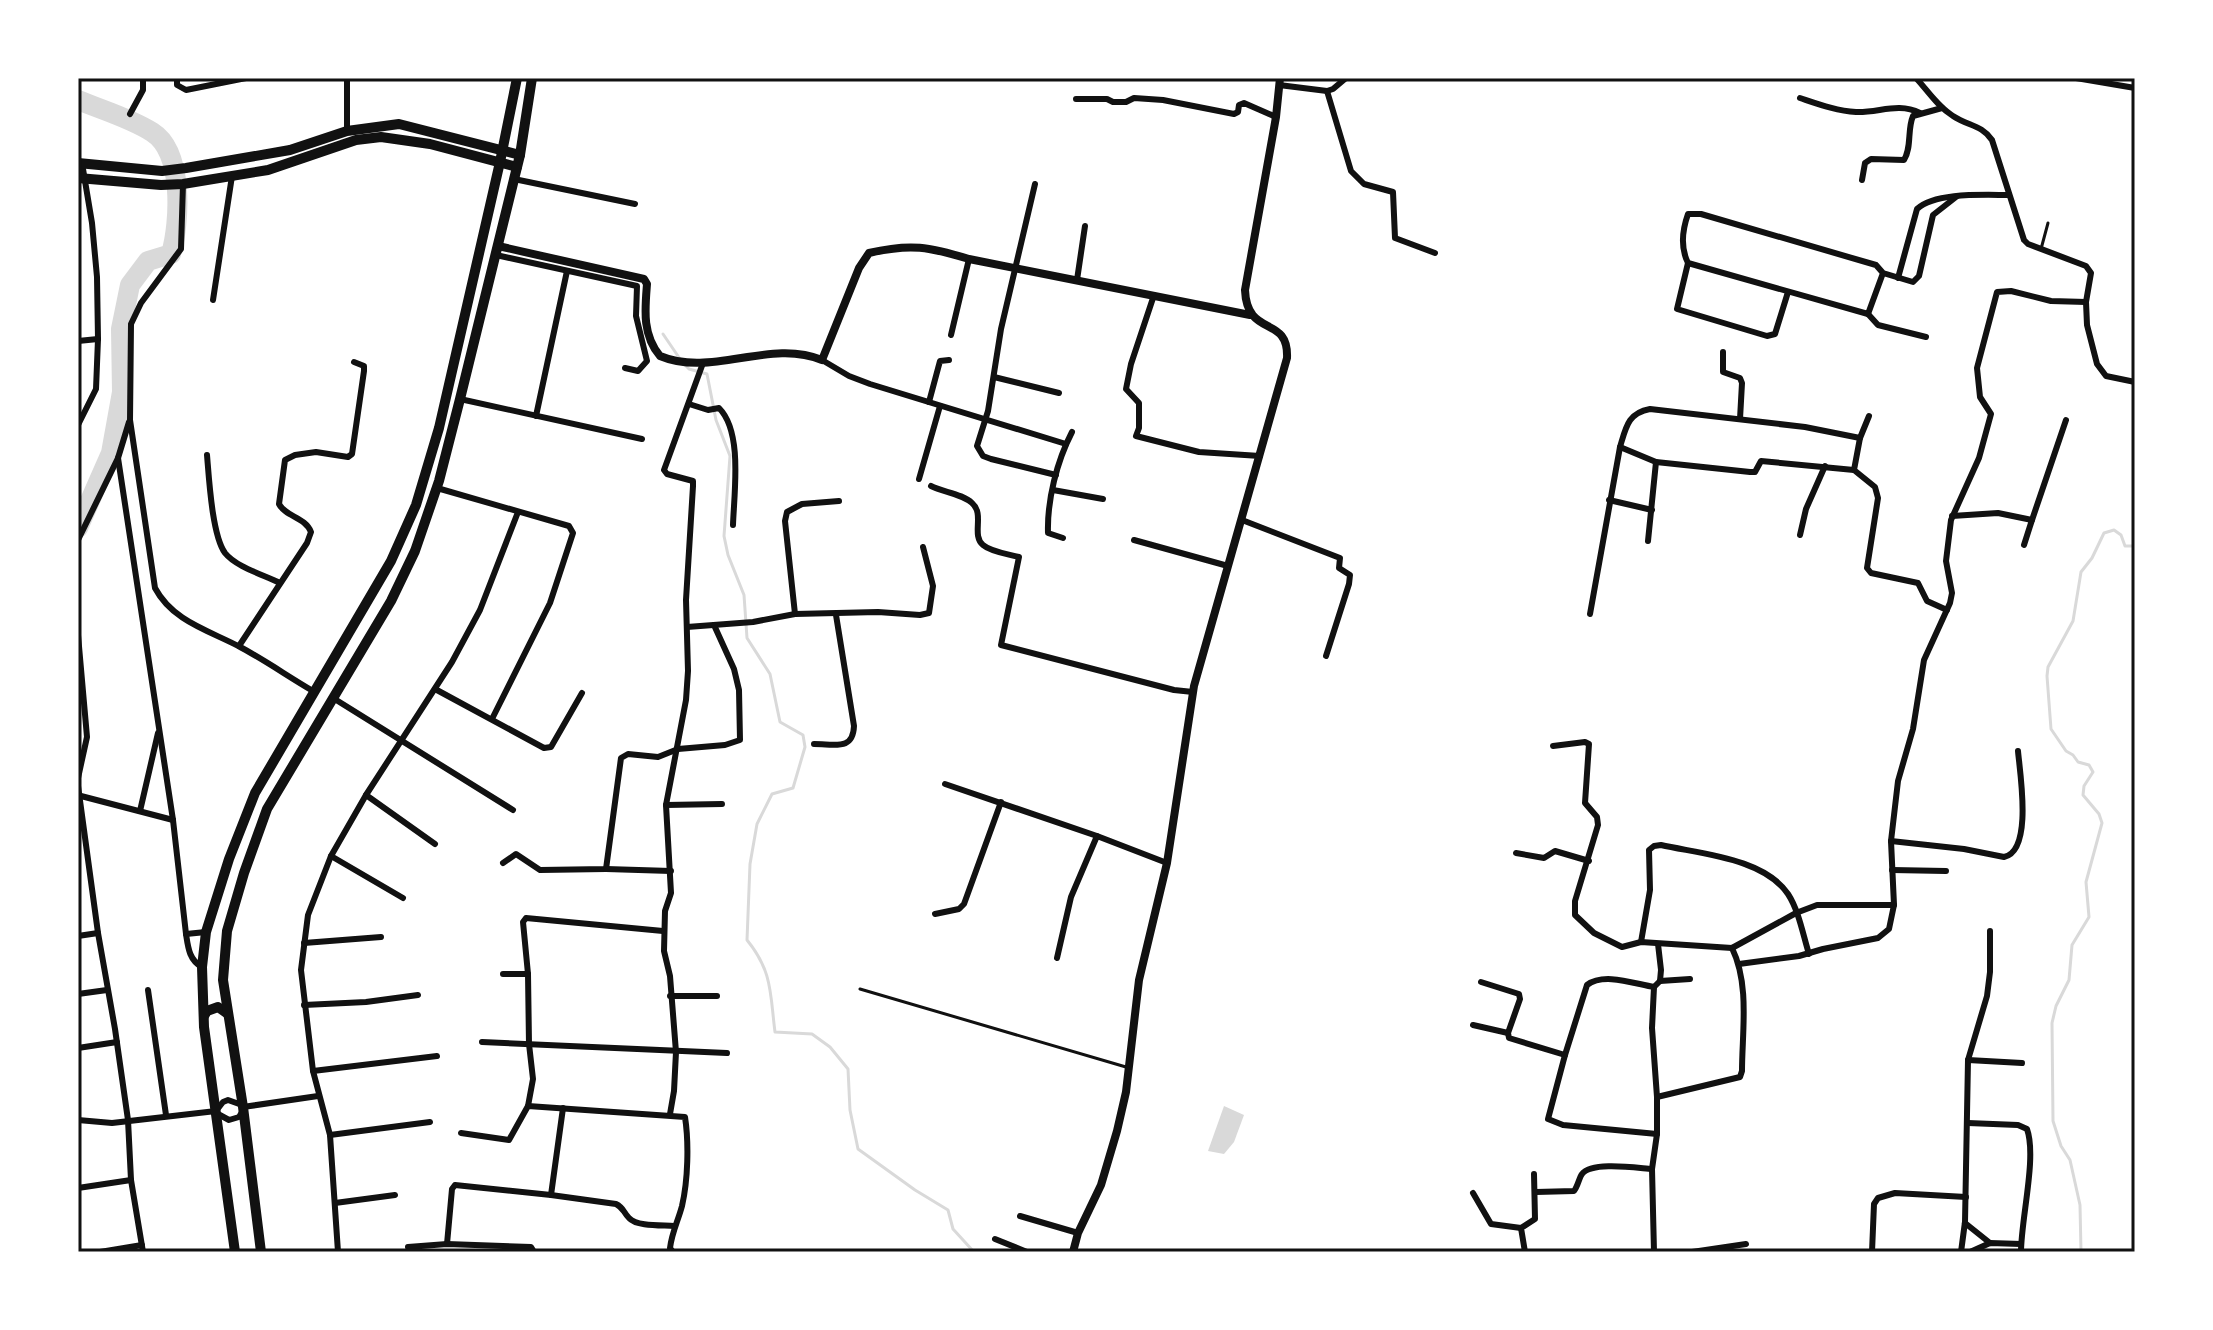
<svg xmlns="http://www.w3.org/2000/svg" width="2213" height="1330" viewBox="0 0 2213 1330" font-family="Roboto,sans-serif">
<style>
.water{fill:#d9d9d9}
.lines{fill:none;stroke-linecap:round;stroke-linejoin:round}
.stream{stroke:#d9d9d9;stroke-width:3}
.river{stroke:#d9d9d9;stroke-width:20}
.service{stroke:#111;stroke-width:3}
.minor{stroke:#111;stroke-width:6}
.tertiary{stroke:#111;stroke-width:8}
.primary{stroke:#111;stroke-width:10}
.neatline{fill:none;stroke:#111;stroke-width:3}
</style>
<rect width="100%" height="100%" fill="#fff"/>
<polygon class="water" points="1224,1106 1244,1115 1234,1142 1224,1154 1208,1151"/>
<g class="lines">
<g class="stream">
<polyline points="663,334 680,359"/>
<path d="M685,365L689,369L707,374L716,420L730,456L724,536L728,555L744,595L747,638L770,674L780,722L803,735L805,747L793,788L772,794L757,824L750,864L747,940C773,972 770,994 775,1032L812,1034L830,1047L848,1069L850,1110L858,1149L915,1190L948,1210L953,1229L974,1252"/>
<polyline points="2081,1252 2080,1205 2070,1160 2061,1146 2053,1121 2052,1023 2056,1006 2069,980 2072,945 2089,917 2086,882 2102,823 2099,814 2083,795 2084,786 2093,772 2089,765 2078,762 2073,755 2066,751 2051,729 2047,676 2048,667 2073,621 2081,572 2092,558 2104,533 2114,530 2121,535 2125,546 2135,546"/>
</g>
<path class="river" d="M78,100C102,110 130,118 152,132C184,152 180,222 171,254L148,261L130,285L121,329L122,392L111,453L78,528"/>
<g class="service">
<polyline points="2041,249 2048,223"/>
<polyline points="860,989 1126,1067"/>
</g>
<g class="minor">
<polyline points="177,78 177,85 186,90 246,78"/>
<path d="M1916,78C1928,91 1938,107 1953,116C1968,126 1982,125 1992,140L2024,240L2028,244L2086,266L2091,273L2086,302L2087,325L2097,364L2106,376L2135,382"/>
<polyline points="2076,78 2135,88"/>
<polyline points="1279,85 1327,91 1333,89 1346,78"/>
<polyline points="1327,91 1351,171 1364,184 1393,192 1395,238 1435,253"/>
<path d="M1800,98C1818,104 1837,111 1856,112C1879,113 1898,102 1920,113"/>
<polyline points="1076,99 1107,99 1113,102 1126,102 1134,98 1163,100 1234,114 1238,112 1239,105 1244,103 1276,117"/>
<polyline points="130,114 143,90 143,78"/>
<polyline points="347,131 347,78"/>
<polyline points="514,179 635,204"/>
<path d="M1862,180L1865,163L1871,159L1904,160C1912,147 1907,130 1913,116L1942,108"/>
<path d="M183,184L181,249L141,303L131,324L130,420L155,588C173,622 211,631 242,648C266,661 289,677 313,691"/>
<polyline points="1035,184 1001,329 988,411 977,446 983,456 991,459 1056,475"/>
<polyline points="496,255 637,286 636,316 647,361 638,371 625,368"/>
<polyline points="1688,263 1677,309 1767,336 1775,334 1788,292"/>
<path d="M1883,273L1868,314L1688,263C1680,247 1682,231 1688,214H1701L1876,265L1883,273L1913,282L1919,276L1933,215L1956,197"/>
<path d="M1898,278L1917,209C1935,192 1984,195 2009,195"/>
<polyline points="1077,280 1085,226"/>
<polyline points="1154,295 1131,364 1126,389 1139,403 1139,428 1136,436 1199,452 1260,456"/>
<polyline points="213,300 232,176"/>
<polyline points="1868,314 1878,325 1926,337"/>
<polyline points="951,335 969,259"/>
<polyline points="78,341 98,339"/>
<polyline points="1723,352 1723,372 1740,378 1742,383 1740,419"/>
<polyline points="822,360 849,376 870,384 1066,444"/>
<polyline points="994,377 1059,393"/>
<polyline points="460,399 642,439"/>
<polyline points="929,402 940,361 949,360"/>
<path d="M689,404L708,410L719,408C743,432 734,493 733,525"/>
<polyline points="536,416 567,271"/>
<polyline points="78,425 96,389 98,339 97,277 92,223 82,163"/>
<polyline points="1860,438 1869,416"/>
<polyline points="1620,447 1656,462 1750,472 1755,472 1761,461 1854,470"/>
<path d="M207,455C209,478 212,535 225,553C236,567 264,575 280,583"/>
<path d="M118,458L173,820L186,934C188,947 189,960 202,967"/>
<polyline points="919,479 940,406"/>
<path d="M931,486C943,492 963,494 972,503C985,514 971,535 983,545C991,552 1008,554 1019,557L1001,645L1174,690L1193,692"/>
<polyline points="437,488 569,526 573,533 550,603 492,719"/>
<polyline points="1053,490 1103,499"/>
<polyline points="1609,500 1652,510"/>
<polyline points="1952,516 1998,513 2032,520 2066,420"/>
<polyline points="1242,520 1340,558 1339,568 1350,575 1349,584 1326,656"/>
<polyline points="1800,535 1806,509 1825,466"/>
<path d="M1063,538L1048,533C1047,500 1057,461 1072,432"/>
<polyline points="78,540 118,458 129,422"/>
<polyline points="1134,540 1228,566"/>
<polyline points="1648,541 1656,462"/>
<polyline points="2024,545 2032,520"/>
<polyline points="795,614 785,521 787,512 802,504 839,501"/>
<path d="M1590,614L1620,447C1626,427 1628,413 1650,409L1805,427L1860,438L1854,470L1875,487L1878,498L1867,568L1871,573L1918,583L1927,601L1947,610"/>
<polyline points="687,627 753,622 795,614 878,612 920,615 929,613 933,586 923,547"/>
<polyline points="78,635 87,737 78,778"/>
<path d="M239,646L307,543L311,532C305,517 286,517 279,504L285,460L295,455L316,452L348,457L352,454L364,371V366L354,362"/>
<polyline points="435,689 544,748 551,747 582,693"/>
<polyline points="333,698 513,810"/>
<path d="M814,744C835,744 853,751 854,726L836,615"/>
<polyline points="1553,746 1585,742 1589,744 1585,803 1597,817 1598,825 1575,901 1575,915 1594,933 1622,947 1641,942 1732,948 1796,913 1817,905 1894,905"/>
<polyline points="945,784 1097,836"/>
<polyline points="78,786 98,933 115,1029 128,1120 131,1180 143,1252"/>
<polyline points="366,795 435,844"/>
<polyline points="81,796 173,820"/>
<polyline points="666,805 722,804"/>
<polyline points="140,811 158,733"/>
<path d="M1891,841L1964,849L2004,857C2033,851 2020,774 2018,751"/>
<polyline points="1516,853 1544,858 1555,851 1589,861"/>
<polyline points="331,856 403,898"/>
<polyline points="503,863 516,854 540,870 606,869 621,758 628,754 658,757 678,749 725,745 740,740 739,690 734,669 714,625"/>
<polyline points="606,869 671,871"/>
<polyline points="1892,870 1946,871"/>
<polyline points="935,914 959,909 964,904 1001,802"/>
<polyline points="2135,918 2135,927"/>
<polyline points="186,934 206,932"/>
<polyline points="78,936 98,933"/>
<path d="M1641,942L1650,890L1649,850L1654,846L1661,845C1701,854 1764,858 1788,894C1799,911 1803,935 1809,954"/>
<polyline points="304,943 381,937"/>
<polyline points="1057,958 1071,897 1097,836 1167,863"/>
<polyline points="1739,964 1799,956 1823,949 1878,938 1889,929 1894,905 1891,841 1898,781 1913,729 1924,660 1950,603 1952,593 1946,561 1951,520 1979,458 1991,414 1980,397 1977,368 1997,292 2011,291 2051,301 2086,302"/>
<polyline points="503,974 528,974 529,1044 533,1079 528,1106"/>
<polyline points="528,974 523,922 526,918 663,931"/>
<polyline points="1660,981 1690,979"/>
<path d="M1481,982L1519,994L1520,999L1508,1033L1509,1038L1565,1055L1587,985C1604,972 1635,984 1654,987"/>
<polyline points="148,990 166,1115"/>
<polyline points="78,994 107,990"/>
<polyline points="670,996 717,996"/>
<polyline points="304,1005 366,1002 418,995"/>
<polyline points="1473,1025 1508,1033"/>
<polyline points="482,1042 727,1053"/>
<polyline points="78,1048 117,1042"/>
<polyline points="1565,1055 1548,1119 1563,1125 1657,1134"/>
<polyline points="1968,1060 2022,1063"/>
<polyline points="313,1071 437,1056"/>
<path d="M1657,1097L1740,1077L1742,1071C1742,1032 1750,985 1732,948"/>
<polyline points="243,1107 318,1096"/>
<polyline points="216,1111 223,1102 228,1100 242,1105"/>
<polyline points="218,1114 229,1120 239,1117 242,1112"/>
<polyline points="670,1114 674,1091 676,1052 670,976 664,951 665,911 671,893 666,805 686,700 688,671 686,600 693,486 693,481 667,474 664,470 703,363"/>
<polyline points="78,1120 112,1123 216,1111"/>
<path d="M1968,1123L2018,1125L2027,1129C2037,1157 2021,1219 2021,1252"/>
<path d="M461,1133L509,1140L528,1106L685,1117C689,1143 688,1180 682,1206C678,1221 672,1232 670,1248L673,1252"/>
<polyline points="330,1135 430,1122"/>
<polyline points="78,1188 131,1180"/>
<path d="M1536,1192L1574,1191C1578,1186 1579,1178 1582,1174C1592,1161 1637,1168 1652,1169"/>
<polyline points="1473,1193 1491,1224 1521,1228"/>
<path d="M551,1195L616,1204C624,1208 623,1212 629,1218C637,1227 663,1225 674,1226"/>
<polyline points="335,1203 395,1195"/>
<polyline points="1020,1216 1078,1233"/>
<polyline points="1965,1223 1990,1243"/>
<polyline points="995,1239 1027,1252"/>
<polyline points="447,1244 452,1189 455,1185 551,1195 563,1108"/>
<polyline points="408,1247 447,1244 531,1247 534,1252"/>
<polyline points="100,1252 142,1245"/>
<polyline points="338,1252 330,1135 313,1071 301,970 308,915 331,856 366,795 452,662 480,610 518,512"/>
<polyline points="1525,1252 1521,1228 1535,1219 1534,1174"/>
<polyline points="1654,1252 1652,1169 1657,1134 1657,1097 1652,1028 1654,987 1660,981 1661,970 1658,944"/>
<polyline points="1692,1252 1746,1244"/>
<polyline points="1872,1252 1874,1204 1878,1198 1895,1193 1966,1197"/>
<polyline points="1961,1252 1965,1222 1968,1060 1987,996 1990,972 1990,931"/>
<polyline points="1970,1252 1990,1243 2021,1244"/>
</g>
<g class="tertiary">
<path d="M498,246L644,279L647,284C645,309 642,335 660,356C712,378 770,338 822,360L859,268L869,253C911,243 929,247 969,259L1250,315"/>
<path d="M1073,1252L1078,1233L1101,1185L1117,1131L1126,1092L1139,980L1167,863L1194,686L1287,358C1289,314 1247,339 1245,290L1276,117L1280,78"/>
</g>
<g class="primary">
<polyline points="78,163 162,171 186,168 290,150 347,131 399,124 520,155"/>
<polyline points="78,178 161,185 183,184 268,170 356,140 381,137 430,144 517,167"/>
<polyline points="204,1016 207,1011 218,1007 228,1014"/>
<polyline points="235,1252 204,1027 202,967 206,932 229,859 255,793 391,561 416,505 439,428 500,162 517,78"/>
<polyline points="261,1252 243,1107 223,980 227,931 244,873 267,809 391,601 415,551 439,481 460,399 520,155 532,78"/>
</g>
</g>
<rect width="2213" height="1330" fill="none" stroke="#ffffff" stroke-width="160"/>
<rect x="80" y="80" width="2053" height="1170" class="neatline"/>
</svg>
